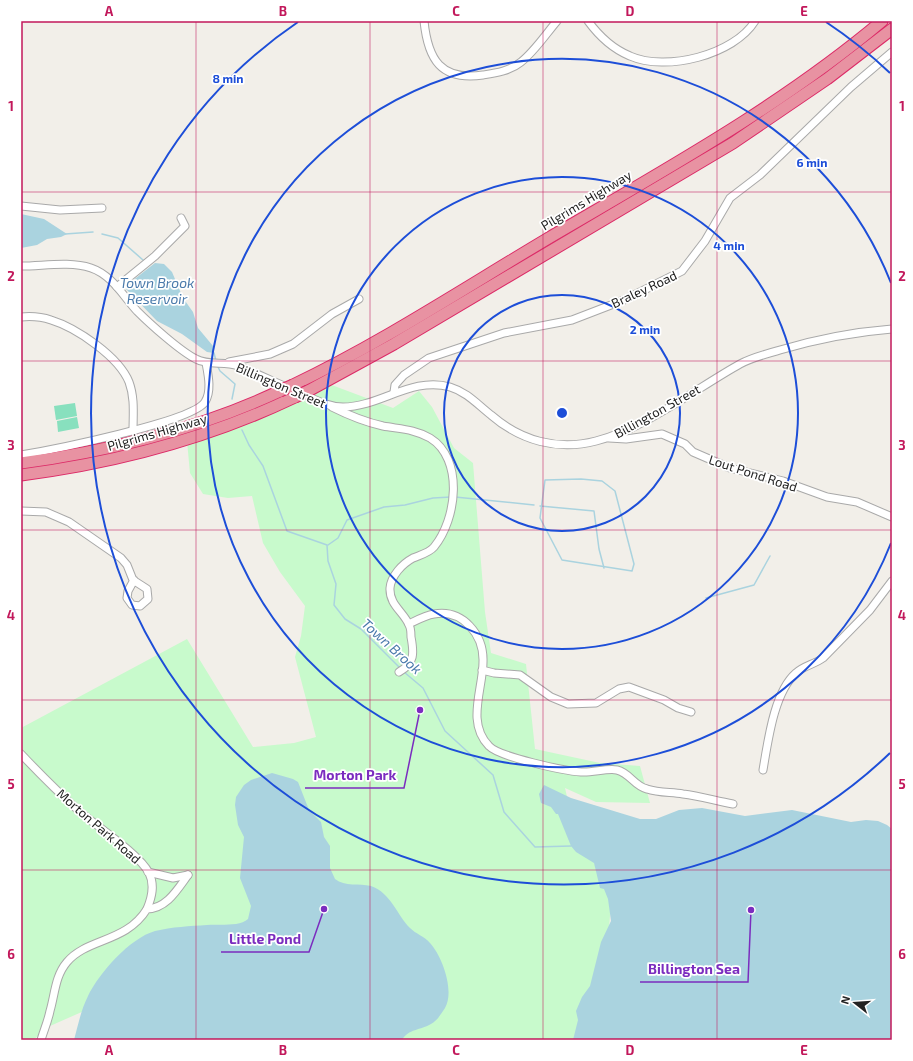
<svg xmlns="http://www.w3.org/2000/svg" width="913" height="1061" viewBox="0 0 913 1061" font-family="'Exo 2',sans-serif">
<style>
.park{fill:#c8facc}
.pitch{fill:#88e0be}
.water{fill:#aad3df}
.lines{fill:none;stroke-linecap:round;stroke-linejoin:round}
.stream{stroke:#aad3df;stroke-width:1.5}
.minor-casing{stroke:#a9a9a9;stroke-width:9}
.highway-casing{stroke:#dc2a67;stroke-width:13}
.minor{stroke:#fff;stroke-width:7}
.highway{stroke:#e892a2;stroke-width:11}
.highway-bridge-casing{stroke:#dc2a67;stroke-width:13;stroke-linecap:butt}
.highway-bridge{stroke:#e892a2;stroke-width:11}
.grid{fill:none;stroke:#c2185b;stroke-width:1;stroke-opacity:0.55}
.ring{fill:none;stroke:#1d4ed8;stroke-width:2}
.labels{text-anchor:middle;dominant-baseline:central;stroke-width:3.5;stroke-linejoin:round;paint-order:stroke}
.street-label{font-size:13px;fill:#222;stroke:#fff}
.water-label{font-size:14px;font-style:italic;fill:#4a7aab;stroke:#fff}
.centre{fill:#1d4ed8;stroke:#fff;stroke-width:2}
.ring-label{font-size:12px;text-anchor:middle;font-weight:bold;fill:#1d4ed8;stroke:#fff;stroke-width:3.5;stroke-linejoin:round;paint-order:stroke}
.leader{fill:none;stroke:#7b2cbf;stroke-width:1.5}
.callout-dot{fill:#7b2cbf;stroke:#fff;stroke-width:1.5}
.callout-label{font-size:14px;text-anchor:middle;font-weight:bold;fill:#7b2cbf;stroke:#fff;stroke-width:3.5;stroke-linejoin:round;paint-order:stroke}
.neatline{fill:none;stroke:#c2185b;stroke-width:1.5}
.grid-label{font-size:13px;text-anchor:middle;font-weight:bold;fill:#c2185b}
</style>
<rect width="100%" height="100%" fill="#f2efe9"/>
<polygon class="park" points="321,381 393,408 419,391 432,407 454,448 473,463 485,612 491,653 526,664 535,749 600,763 640,766 650,803 596,802 565,788 571,814 583,837 611,902 609,929 585,1040 84,1040 84,1011 50,1026 33,1040 21,1040 21,728 187,639 253,747 294,743 316,737 295,657 301,636 305,606 280,572 263,543 252,496 228,498 203,494 190,473 187,441"/>
<g class="pitch">
<polygon points="75,403 77,416 56,420 54,406"/>
<polygon points="77,417 79,428 58,432 57,421"/>
</g>
<g class="water">
<polygon points="21,214 44,219 67,234 61,237 47,239 37,245 21,248"/>
<polygon points="155,263 164,264 172,272 183,298 193,312 198,328 213,346 214,353 207,352 182,334 157,321 126,289 127,285"/>
<path d="M272,773L293,779L298,782L309,810L321,822L324,837L330,846V868L335,879C345,887 359,883 371,886C391,893 397,915 410,928C416,934 424,936 430,943C442,956 455,991 445,1008C441,1014 437,1021 431,1024C421,1030 408,1029 402,1040H74C78,1025 81,1010 88,996C99,973 130,938 155,931C172,927 190,926 207,925C219,924 239,927 248,919L251,906L240,878L244,837L238,825L235,805L236,797L244,785L251,780Z"/>
<polygon points="544,785 571,798 640,819 656,819 679,810 702,808 745,816 792,810 851,822 866,820 878,821 887,825 892,829 892,1040 573,1040 578,1020 576,1011 582,997 590,986 601,942 611,921 608,899 604,889 600,888 594,863 576,852 571,846 558,814 556,814 551,807 541,803 539,794"/>
</g>
<g class="lines">
<g class="stream">
<polyline points="65,234 93,232"/>
<polyline points="102,234 118,238 143,260"/>
<polyline points="214,353 216,361"/>
<polyline points="218,367 220,371 235,384 232,399"/>
<polyline points="242,430 249,445 263,466 287,531 327,545 328,561 336,584 334,605 345,619 361,629 400,668"/>
<polygon points="581,479 602,481 615,491 634,564 632,571 562,560 540,518 545,480"/>
<polyline points="455,497 534,505"/>
<polyline points="540,506 594,511 599,549 604,568"/>
<polyline points="328,545 338,538 347,520 384,507 405,505 433,498 451,497"/>
<polyline points="706,598 754,585 770,556"/>
<polyline points="404,672 423,688 445,731 493,775 504,812 535,847 571,846"/>
</g>
<defs>
<g id="minor">
<path d="M424,21C428,60 441,81 483,75C496,73 510,71 521,62C534,52 546,34 557,21"/>
<path d="M588,21C599,36 613,49 630,56C666,72 734,55 755,21"/>
<polyline points="21,206 60,210 102,208"/>
<path d="M21,266C44,266 69,261 91,268C112,275 123,296 137,311C150,324 180,351 196,359C209,366 224,361 238,366C260,375 281,385 303,394C316,400 328,407 343,407C380,407 412,376 450,387C467,392 478,405 491,415C521,441 558,451 596,441C644,429 697,388 740,364C753,357 767,354 780,350C817,339 854,332 892,329"/>
<polyline points="117,287 155,256 185,226 181,218"/>
<path d="M21,317C31,316 42,317 51,320C77,328 119,357 129,382C135,398 133,415 133,431"/>
<polyline points="229,362 270,354 293,344 332,314 359,299"/>
<polyline points="394,392 395,385 404,375 429,358 504,333 572,320 624,300 682,271 705,241 730,198 760,175 851,87 892,52"/>
<path d="M332,407C348,415 365,422 383,426C399,429 415,429 430,438C464,459 457,519 434,547C429,553 420,555 413,558C402,564 391,576 390,588C389,605 404,612 409,625C411,628 411,633 411,637C414,653 415,663 399,672"/>
<polyline points="609,438 626,439 662,434 685,444 693,452 730,468 783,481 827,497 857,502 892,517"/>
<path d="M21,455C51,450 192,422 205,402C212,391 208,374 206,363"/>
<polyline points="21,511 46,512 69,522 121,558 127,565 133,580 147,589 148,599 140,606 132,605 127,598 128,591 134,580"/>
<path d="M409,624C417,620 426,615 434,614C463,609 484,635 483,662C483,689 466,723 489,746C499,757 565,771 581,772C592,773 607,768 617,770C630,773 634,786 647,789C659,793 671,792 683,794C700,796 716,801 733,804"/>
<polyline points="482,670 494,673 520,675 551,697 568,704 596,703 619,689 629,687 664,700 678,708 691,712"/>
<path d="M21,754C40,774 60,794 80,812C98,827 140,855 149,873C155,885 152,897 147,909"/>
<path d="M763,770C768,741 774,692 796,673C803,666 815,664 823,658L870,610L892,581"/>
<polyline points="148,872 173,878 188,875"/>
<path d="M41,1040C44,1030 48,1021 50,1011C55,994 55,976 67,962C87,938 126,943 147,909C167,908 177,890 188,875"/>
</g>
<g id="highway">
<path d="M293,385C381,343 463,289 547,239C661,172 780,107 882,21"/>
<polyline points="308,391 394,344 733,143 827,79 892,29"/>
<path d="M21,463C110,451 199,429 280,391"/>
<path d="M21,475C115,463 209,438 295,397"/>
</g>
</defs>
<use href="#minor" class="minor-casing"/>
<use href="#highway" class="highway-casing"/>
<use href="#minor" class="minor"/>
<use href="#highway" class="highway"/>
<defs>
<g id="highway-bridge">
<polyline points="280,391 293,385"/>
<polyline points="295,397 308,391"/>
</g>
</defs>
<use href="#highway-bridge" class="highway-bridge-casing"/>
<use href="#highway-bridge" class="highway-bridge"/>
</g>
<path class="grid" d="M196,21V1040M370,21V1040M543,21V1040M717,21V1040M21,192H892M21,361H892M21,530H892M21,700H892M21,870H892"/>
<g class="ring">
<circle cx="562" cy="413" r="118"/>
<circle cx="562" cy="413" r="236"/>
<path d="M891 543A354 354 0 1 1 891 283"/>
<path d="M890 753A472 472 0 1 1 298 22M826 22A472 472 0 0 1 890 73"/>
</g>
<g class="labels">
<g class="street-label">
<text transform="translate(586 200) rotate(-31)">Pilgrims Highway</text>
<text transform="translate(644 289) rotate(-25)">Braley Road</text>
<text transform="translate(281 385) rotate(23)">Billington Street</text>
<text transform="translate(657 411) rotate(-29)">Billington Street</text>
<text transform="translate(157 432) rotate(-16)">Pilgrims Highway</text>
<text transform="translate(753 473) rotate(18)">Lout Pond Road</text>
<text transform="translate(99 826) rotate(41)">Morton Park Road</text>
</g>
<g class="water-label">
<text x="157" y="282">Town Brook<tspan x="157" dy="16">Reservoir</tspan></text>
<text transform="translate(392 646) rotate(42)">Town Brook</text>
</g>
</g>
<circle cx="562" cy="413" r="6" class="centre"/>
<g class="ring-label">
<text x="228" y="83">8 min</text>
<text x="812" y="167">6 min</text>
<text x="729" y="250">4 min</text>
<text x="645" y="334">2 min</text>
</g>
<path class="leader" d="M420 710L404 788H305M324 909L309 952H221M751 910L748 982H640"/>
<g class="callout-dot">
<circle cx="420" cy="710" r="4"/>
<circle cx="324" cy="909" r="4"/>
<circle cx="751" cy="910" r="4"/>
</g>
<g class="callout-label">
<text x="355" y="780">Morton Park</text>
<text x="265" y="944">Little Pond</text>
<text x="694" y="974">Billington Sea</text>
</g>
<rect width="913" height="1061" fill="none" stroke="#ffffff" stroke-width="44"/>
<g transform="translate(855 1003) rotate(287)" stroke="#ffffff" stroke-width="3" paint-order="stroke">
<path d="M0-3L7 15L0 10L-7 15Z" fill="#222222"/>
<text y="-6" font-size="11" font-weight="bold" text-anchor="middle" fill="#222222">N</text>
</g>
<rect x="22" y="22" width="869" height="1017" class="neatline"/>
<g class="grid-label">
<text x="109" y="16">A</text>
<text x="283" y="16">B</text>
<text x="456" y="16">C</text>
<text x="630" y="16">D</text>
<text x="804" y="16">E</text>
<text x="11" y="111">1</text>
<text x="902" y="111">1</text>
<text x="11" y="281">2</text>
<text x="902" y="281">2</text>
<text x="11" y="450">3</text>
<text x="902" y="450">3</text>
<text x="11" y="620">4</text>
<text x="902" y="620">4</text>
<text x="11" y="789">5</text>
<text x="902" y="789">5</text>
<text x="11" y="959">6</text>
<text x="902" y="959">6</text>
<text x="109" y="1055">A</text>
<text x="283" y="1055">B</text>
<text x="456" y="1055">C</text>
<text x="630" y="1055">D</text>
<text x="804" y="1055">E</text>
</g>
</svg>
